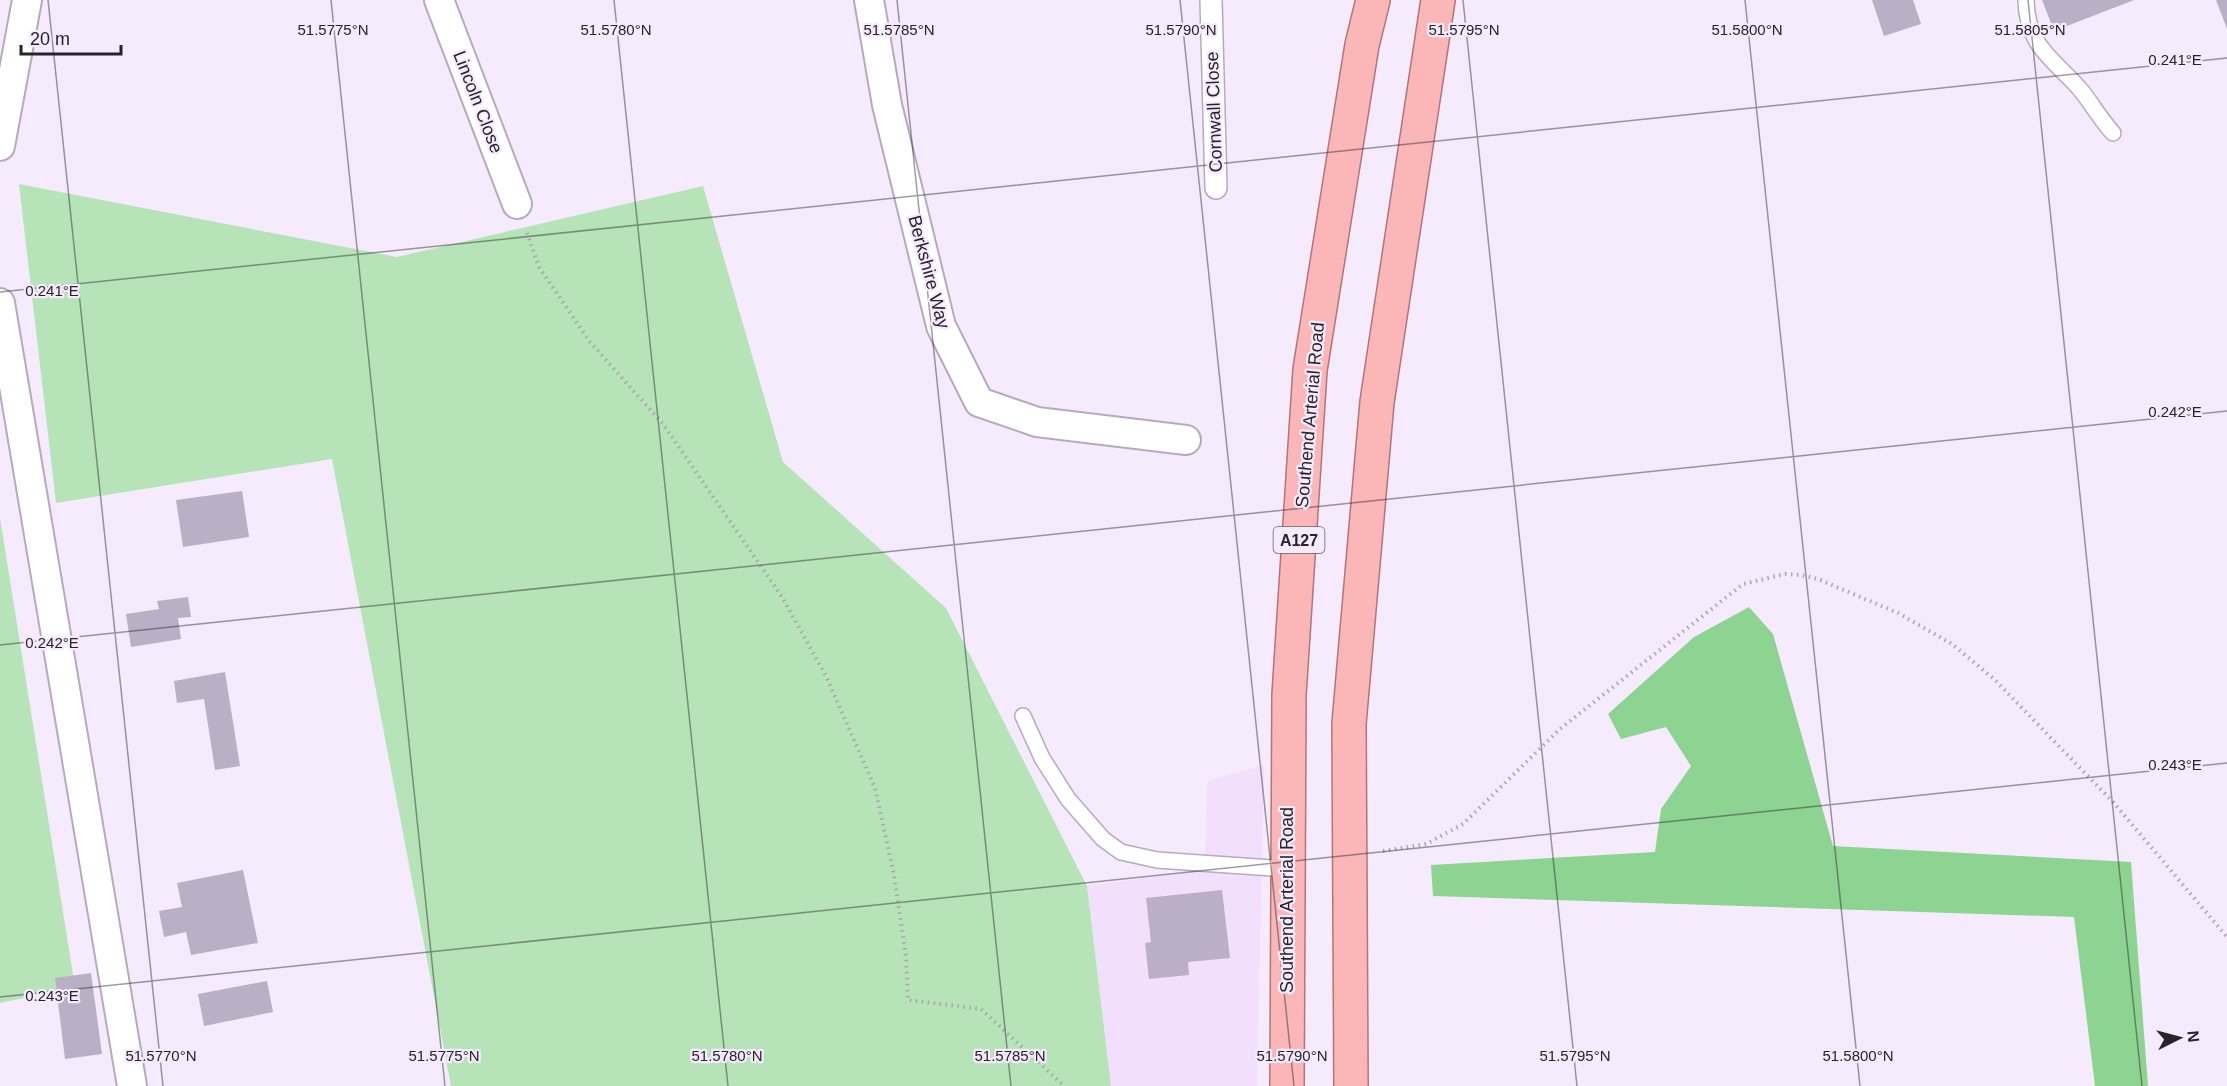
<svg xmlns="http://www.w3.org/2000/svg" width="2227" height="1086" viewBox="0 0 2227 1086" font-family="Arial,sans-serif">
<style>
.built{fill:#f1dffb}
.green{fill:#b6e4b8}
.forest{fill:#8dd391}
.building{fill:#baafc4}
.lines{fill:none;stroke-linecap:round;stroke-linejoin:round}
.service-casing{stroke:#b7aabe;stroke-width:18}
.pedestrian-casing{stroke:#b7aabe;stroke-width:24}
.minor-casing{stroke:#b7aabe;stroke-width:32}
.trunk-casing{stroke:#b0767b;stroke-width:36}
.path{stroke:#aca3b1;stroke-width:4;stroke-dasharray:1.5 4.5;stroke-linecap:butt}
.service{stroke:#fff;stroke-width:15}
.pedestrian{stroke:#fff;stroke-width:21}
.minor{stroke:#fff;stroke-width:28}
.trunk{stroke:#fbb6b8;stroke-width:33}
.ticks{fill:none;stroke:#28232b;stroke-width:1.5;stroke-opacity:0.45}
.labels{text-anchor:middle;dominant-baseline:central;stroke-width:4.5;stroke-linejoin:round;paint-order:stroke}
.shield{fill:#f6ebfc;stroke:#665f6a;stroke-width:1.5}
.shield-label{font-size:16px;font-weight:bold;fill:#28232b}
.street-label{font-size:18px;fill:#28232b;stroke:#f6ebfc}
.ticks-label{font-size:15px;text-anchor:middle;fill:#28232b;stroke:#f6ebfc;stroke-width:4.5;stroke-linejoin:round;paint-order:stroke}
</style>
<rect width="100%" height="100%" fill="#f6ebfc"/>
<polygon class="built" points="1264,765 1257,1086 1111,1086 1087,886 1205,870 1207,781"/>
<g class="green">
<polygon points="19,184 397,257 703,186 783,462 946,608 1087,886 1111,1086 451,1086 332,459 56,503"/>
<polygon points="0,518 75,987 0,1003"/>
</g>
<polygon class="forest" points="1749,607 1773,634 1833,846 2131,862 2148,1086 2095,1086 2074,917 1433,896 1431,865 1655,852 1661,809 1691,766 1666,727 1621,739 1608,714 1694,637"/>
<g class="building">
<polygon points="1872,0 1913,0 1921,24 1884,36"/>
<polygon points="2042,0 2134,0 2054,31"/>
<polygon points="2216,0 2227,0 2227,29"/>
<polygon points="242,491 249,537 183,547 176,500"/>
<polygon points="188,597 191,617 178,618 181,639 131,647 126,614 159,609 157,601"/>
<polygon points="225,672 240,766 215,770 204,699 177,703 174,681"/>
<polygon points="243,870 258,943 191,955 186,932 164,937 159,911 182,907 177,883"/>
<polygon points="1222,890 1230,958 1188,962 1189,975 1149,979 1145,943 1151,942 1146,898"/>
<polygon points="91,973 102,1054 65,1059 55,978"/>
<polygon points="267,981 273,1012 204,1026 198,994"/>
</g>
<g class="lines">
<defs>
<g id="service">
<path d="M2026,0C2027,46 2052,58 2079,88C2091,102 2100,119 2113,133"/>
<polyline points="1023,716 1042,758 1068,799 1103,839 1121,852 1157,860 1287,869"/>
</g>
<polyline id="pedestrian" points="1211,0 1216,188"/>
<g id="minor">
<polyline points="439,0 517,204"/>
<polyline points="869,0 887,105 941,326 979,402 1037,422 1186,440"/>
<polyline points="0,146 27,0"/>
<polyline points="0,303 132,1086"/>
</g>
<g id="trunk">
<polyline points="1287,1086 1289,695 1310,370 1362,45 1373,0"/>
<polyline points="1351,1086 1349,724 1377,402 1438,0"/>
</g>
</defs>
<use href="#service" class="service-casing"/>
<use href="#pedestrian" class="pedestrian-casing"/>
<use href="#minor" class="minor-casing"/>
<use href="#trunk" class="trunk-casing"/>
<g class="path">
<polyline points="527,233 539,267 590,342 663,424 782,597 827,678 875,788 894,875 906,956 908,1000 981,1009 1064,1086"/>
<polyline points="1383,851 1426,844 1463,824 1560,729 1743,584 1785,574 1801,575 1818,579 1898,613 1952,644 1994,679 2113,802 2227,937"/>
</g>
<use href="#service" class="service"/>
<use href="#pedestrian" class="pedestrian"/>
<use href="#minor" class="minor"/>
<use href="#trunk" class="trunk"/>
</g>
<path class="ticks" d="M48,0L163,1086M331,0L445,1086M614,0L728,1086M897,0L1011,1086M1180,0L1294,1086M1463,0L1577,1086M1745,0L1860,1086M2028,0L2142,1086M0,292L2227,58M0,645L2227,411M0,997L2227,763"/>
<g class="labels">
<rect class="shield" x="1273.5" y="527" width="51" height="26" rx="4.5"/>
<g class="shield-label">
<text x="1299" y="540">A127</text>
</g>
<g class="street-label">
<text transform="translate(478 102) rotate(69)">Lincoln Close</text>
<text transform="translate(1214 112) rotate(-92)">Cornwall Close</text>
<text transform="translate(929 272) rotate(75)">Berkshire Way</text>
<text transform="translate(1310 415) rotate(-85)">Southend Arterial Road</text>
<text transform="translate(1287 900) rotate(-90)">Southend Arterial Road</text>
</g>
</g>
<g class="ticks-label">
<text x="333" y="35">51.5775°N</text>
<text x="616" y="35">51.5780°N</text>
<text x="899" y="35">51.5785°N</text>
<text x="1181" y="35">51.5790°N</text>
<text x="1464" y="35">51.5795°N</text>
<text x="1747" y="35">51.5800°N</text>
<text x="2030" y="35">51.5805°N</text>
<text x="2175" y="65">0.241°E</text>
<text x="52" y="296">0.241°E</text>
<text x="2175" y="417">0.242°E</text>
<text x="52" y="648">0.242°E</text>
<text x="2175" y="770">0.243°E</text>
<text x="52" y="1001">0.243°E</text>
<text x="161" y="1061">51.5770°N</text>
<text x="444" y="1061">51.5775°N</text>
<text x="727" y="1061">51.5780°N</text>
<text x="1010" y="1061">51.5785°N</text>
<text x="1292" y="1061">51.5790°N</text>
<text x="1575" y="1061">51.5795°N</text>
<text x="1858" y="1061">51.5800°N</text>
</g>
<g transform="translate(2179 1038) rotate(84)" stroke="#f6ebfc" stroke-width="4.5" paint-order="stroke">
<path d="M0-4.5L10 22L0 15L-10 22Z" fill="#28232b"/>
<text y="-9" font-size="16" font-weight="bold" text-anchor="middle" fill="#28232b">N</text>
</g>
<path d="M21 45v9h100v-9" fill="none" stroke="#28232b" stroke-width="3"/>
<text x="30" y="45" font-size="18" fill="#28232b" stroke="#f6ebfc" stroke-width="4.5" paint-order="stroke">20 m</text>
</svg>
